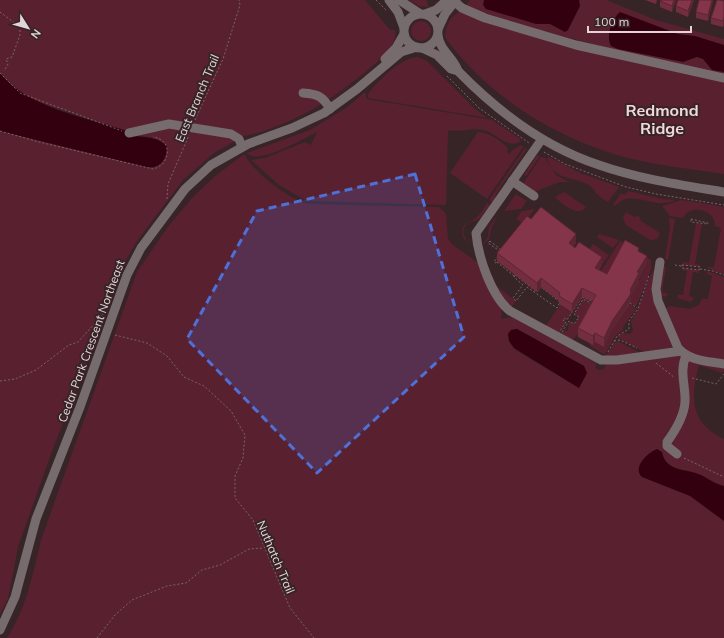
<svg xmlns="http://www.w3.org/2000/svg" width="724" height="638" viewBox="0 0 724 638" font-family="Mulish,sans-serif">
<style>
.green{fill:#59212f;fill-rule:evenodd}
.water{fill:#32000e}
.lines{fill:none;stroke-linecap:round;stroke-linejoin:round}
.path{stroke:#766568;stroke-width:1;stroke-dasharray:2 2;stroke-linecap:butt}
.minor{stroke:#766b6d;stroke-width:9}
.wall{fill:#722e3f}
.shaded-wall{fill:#5c2533}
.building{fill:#843549;stroke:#5c2533}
.marked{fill:#4e70d8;fill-opacity:0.2;stroke:#4e70d8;stroke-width:3;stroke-dasharray:8 5;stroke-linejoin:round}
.labels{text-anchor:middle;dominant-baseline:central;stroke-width:4;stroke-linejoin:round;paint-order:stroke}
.street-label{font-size:12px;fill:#e3d5d7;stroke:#372427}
.district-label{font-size:16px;font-weight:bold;fill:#f2d8dc;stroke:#372427}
</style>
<rect width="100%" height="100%" fill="#372427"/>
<g class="green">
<path d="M0,0H365L390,30H395C396,36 395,40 392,45C382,60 345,89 329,99L302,90L298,95L313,96L323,103C301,117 257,138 231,137L235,141L214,153L183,180L137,241L120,270L103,321L52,451L18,547L8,599L0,614V131L154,168L152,137L129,136L127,131L37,102C22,95 10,86 0,73Z"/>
<polygon points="409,0 426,0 429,7 419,6"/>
<path d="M470,0H606L656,20L724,39V76C637,55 550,35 465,7Z"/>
<path d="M461,11L724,82V174C692,169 660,166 628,158C557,139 488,97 445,37C446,25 450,16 461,11Z"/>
<circle cx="421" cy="31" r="10"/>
<polygon points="389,50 390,51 332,101 332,100 354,82"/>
<path d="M418,57L427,61L474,108L487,118L368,98V94C380,79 399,59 418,57Z"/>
<path d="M365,92L367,99L492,120L519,138L521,141C507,150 497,133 483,130C472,127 460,133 448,130L446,205L306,201L278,184L251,160L265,158L305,142L311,145L317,132C305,138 257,166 247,153L310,130L346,108Z"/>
<path d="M478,132C488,132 501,141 508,148L507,152L509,154L514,149L521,145L523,147L487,199L450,173Z"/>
<polygon points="525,148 527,149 497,192 493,203 489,200"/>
<path d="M244,154C255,173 287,198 308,204L439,207L446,214L448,239L453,245L480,264L491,290L502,309L501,319L512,317L594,362L597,364L595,368L599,370L604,369L606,364L680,355L683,402L675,426L661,443L674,458L678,452L673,448L671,442C675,430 685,420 686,407C688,394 681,373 689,361L724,368L723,373L699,365C690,398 690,423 724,439V638H7C25,612 34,571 41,540L137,272L167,228L193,197L214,177ZM514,329H517L584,366L587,373L579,388L517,351C511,346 507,340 509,332Z"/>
<polygon points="537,155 540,156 526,176 524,175"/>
<polygon points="541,157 545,158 556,175 569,182 560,182 534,192 523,184"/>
<path d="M549,157L575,170V172L578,171L583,175L584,174L619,187L608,202C605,200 600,197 598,195C594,191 592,186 587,184C571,176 554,181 547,158Z"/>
<path d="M628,191L662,199L675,200C656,211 631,187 615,206L613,205L621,193L625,195Z"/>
<path d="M564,192L586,207C578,218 562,204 555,197Z"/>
<polygon points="516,194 527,201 521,209 504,211"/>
<path d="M682,200L724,207V274L707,268L708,267H714L721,228L715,226C716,209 689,204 683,218L670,216L662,206Z"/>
<path d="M487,203L491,206C484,209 483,217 477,220C474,222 471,221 468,223C458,231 467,240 470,246L463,237C460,222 469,224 477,217C481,214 484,208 487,203Z"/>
<polygon points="535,209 523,224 516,219 522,211"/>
<polygon points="626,212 634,217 639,216 641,221 660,233 657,239 650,240 626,225 623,218"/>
<polygon points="498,214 491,229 489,239 482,246 488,237 489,227"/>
<polygon points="669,218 675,219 668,260 665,259 670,228"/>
<polygon points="696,223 702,224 695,264 700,265 700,267 682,265 684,262 689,263"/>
<polygon points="599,234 619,240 613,248 597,237"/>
<polygon points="620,241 625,244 607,283 597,277"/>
<polygon points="593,244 609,255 602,265 586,255"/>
<polygon points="642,255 651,260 651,269 637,305 635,306 630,302 630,299 647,265"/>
<polygon points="663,266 666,267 662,292 669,294 665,297 661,296 660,286"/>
<path d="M656,267L653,284L673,347L646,353L617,337L622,333L630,334L633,331L631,321C644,304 643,283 656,267Z"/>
<polygon points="682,268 699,270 699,273 693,272 689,296 694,298 691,302 677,298 678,295 683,295 687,271 682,270"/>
<polygon points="707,271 724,277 724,361 697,356 682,347 665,309 670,306 690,309 699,305 702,299 708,299 712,276 707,274"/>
<polygon points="495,285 516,301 511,307 508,305"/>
<polygon points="583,299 595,305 579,335 578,334 571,341 560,335 564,330 568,331 569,321 574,324 579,317 574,314"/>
<polygon points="629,304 636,309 623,327 623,330 615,336 606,353 603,354 589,345 595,342 604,347 612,330"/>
<polygon points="560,305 572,312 567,320 564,318 563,320 566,322 558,334 545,327"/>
<polygon points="618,341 642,354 603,357 609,352 614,343"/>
</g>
<g class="water">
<polygon points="484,0 579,0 580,6 568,30 565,32 550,24 536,24 486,9 483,5"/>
<path d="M620,12L678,34L695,36L724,45V72L712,70L703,59L697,57L683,62L618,49L611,46C606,36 611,20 620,12Z"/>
<path d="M0,73C26,107 87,118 127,131L130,136C144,137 156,136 167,146C167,160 160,169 146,167L0,131Z"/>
<polygon points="517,329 584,366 587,373 579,388 514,348 509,341 508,334 511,330"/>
<path d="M657,449L662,452C666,472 685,468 701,475C709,479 715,484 724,486V521L690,496L642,477C632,468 647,453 657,449Z"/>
</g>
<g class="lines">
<g class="path">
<polyline points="376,0 386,10"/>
<polyline points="0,12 20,27 20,35 12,57 6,59 8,64 4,71"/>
<polyline points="0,73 20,93 122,131"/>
<polyline points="447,76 479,108 529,143"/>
<polyline points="195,120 223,59 240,5 239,0"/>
<path d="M0,131L39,142L153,169C171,165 173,139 153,137"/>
<polyline points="544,152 565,164 626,187 656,194 724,205"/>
<polyline points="167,199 168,184 189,135"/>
<polygon points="691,219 708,223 708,224 691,222"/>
<polygon points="490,241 505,253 496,263 494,262 501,252 488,243"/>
<polyline points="497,262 514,276"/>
<polyline points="675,265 682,266"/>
<polygon points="682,265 700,267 699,270 682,268"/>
<polyline points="700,269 713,271 724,275"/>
<polygon points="515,275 537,292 541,287 560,302 557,308 527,287 516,301 513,298 523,285 514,277"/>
<polygon points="582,297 596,303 595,305 583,299 574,314 579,317 574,324 569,321 560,335 558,334 566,322 563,320 564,318 567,320"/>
<polyline points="630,303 637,308"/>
<polyline points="92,327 99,329"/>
<polyline points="115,335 147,343 167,356 184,377 204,386 231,411 245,435 243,458 235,476 235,498 253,520 290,608 314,638"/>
<polyline points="614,341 620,340 637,348"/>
<polyline points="608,352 617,336 629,329 629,321 638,309 649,275"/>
<polyline points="656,363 675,378"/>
<polyline points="692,378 716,384 724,374"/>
<polyline points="0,381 15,379 36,370 69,345 78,342 105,312"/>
<polyline points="684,458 724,477"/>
<polyline points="97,638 115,615 132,600 167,586 186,583 202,570 220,565 249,549 263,548"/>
</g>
<g class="minor">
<polyline points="389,0 398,12 404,28"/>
<polyline points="399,0 419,13"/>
<polyline points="455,2 462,8 485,18 576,45 724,78"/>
<circle cx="421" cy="31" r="17"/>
<polyline points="425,14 436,10 447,0"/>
<polyline points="438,29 445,14 456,0"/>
<path d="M438,35C439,50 454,58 458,71"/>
<path d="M422,48L437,55L451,69L458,71C498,112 544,147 599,165C639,179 682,185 724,192"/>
<polyline points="385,59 396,48 404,34"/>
<path d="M303,93C317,94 323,96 330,109"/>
<polyline points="129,133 169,124 231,134 239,139 242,147"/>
<path d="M542,139L476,233C478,256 491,296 510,311L601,360H617L681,351"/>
<polyline points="512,181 534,196"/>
<path d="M660,262L656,289L658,301L678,348C689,361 708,361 724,364"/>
<path d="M677,454L667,446V442C675,431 684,417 685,402C686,387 679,371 686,356"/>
<polyline points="0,630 15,597 36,519 80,407 127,275 141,248 185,189 211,165 248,144 292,128 324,113 357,89 401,52 417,47"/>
</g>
</g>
<g class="wall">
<polygon points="645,0 657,0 656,4"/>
<polygon points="676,0 672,12 660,7 660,1"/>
<polygon points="694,0 688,17 676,12 676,6"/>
<polygon points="713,0 708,21 696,18 696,12"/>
<polygon points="724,1 724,23 723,27 711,24 711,18"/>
<polygon points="576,243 573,246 602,265 599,270 607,274 639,252 647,264 639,279 639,282 631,296 631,300 630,303 612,330 604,347 595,342 593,345 578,337 578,328 592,301 582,297 572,312 559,304 559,301 541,287 537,292 497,261 497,253"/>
</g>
<g class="shaded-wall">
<polygon points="674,0 676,0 672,12 672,6"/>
<polygon points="692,0 694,0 688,17 688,11"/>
<polygon points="712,0 713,0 713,2 708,21 708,15"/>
<polygon points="724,17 724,23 723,27 723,21"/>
<polygon points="576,234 576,243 569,251 569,243"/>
<polygon points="647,256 647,264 639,279 639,282 631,296 631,300 612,330 604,347 604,338 612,321 630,290 637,272"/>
<polygon points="602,257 602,265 595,276 595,268"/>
<polygon points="541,278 541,287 537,292 537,283"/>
<polygon points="582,288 582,297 572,312 572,304"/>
<polygon points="595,333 595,342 593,345 593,336"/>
</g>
<g class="building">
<polygon points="661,0 674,0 672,6 660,1"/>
<polygon points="678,0 692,0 688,11 676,6"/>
<polygon points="699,0 712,0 708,15 696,12"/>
<polygon points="717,0 720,0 724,1 724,17 723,21 711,18"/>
<polygon points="541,207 576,234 569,243 575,248 579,242 602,257 595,268 607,274 625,240 639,248 638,251 647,256 637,272 639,273 630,290 631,291 630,295 612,321 604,338 595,333 593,336 578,328 596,295 582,288 572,304 559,296 560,293 541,278 537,283 497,253 527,216 531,219"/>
</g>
<path class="marked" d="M415,174L464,337L317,473L187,339L257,211Z"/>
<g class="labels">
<g class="street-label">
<text transform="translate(197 98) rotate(-67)">East Branch Trail</text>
<text transform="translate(91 341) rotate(-70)">Cedar Park Crescent Northeast</text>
<text transform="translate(276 557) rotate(67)">Nuthatch Trail</text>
</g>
<g class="district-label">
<text x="662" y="110">Redmond<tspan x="662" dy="18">Ridge</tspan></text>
</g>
</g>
<g transform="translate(28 28) rotate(127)" stroke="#372427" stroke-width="3" paint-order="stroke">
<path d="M0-3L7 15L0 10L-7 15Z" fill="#e3d5d7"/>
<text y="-6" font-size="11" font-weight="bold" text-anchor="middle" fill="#e3d5d7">N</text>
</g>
<path d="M588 26v6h103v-6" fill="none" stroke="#e3d5d7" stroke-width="2"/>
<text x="594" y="26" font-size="12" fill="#e3d5d7" stroke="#372427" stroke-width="3" paint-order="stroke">100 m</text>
</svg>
